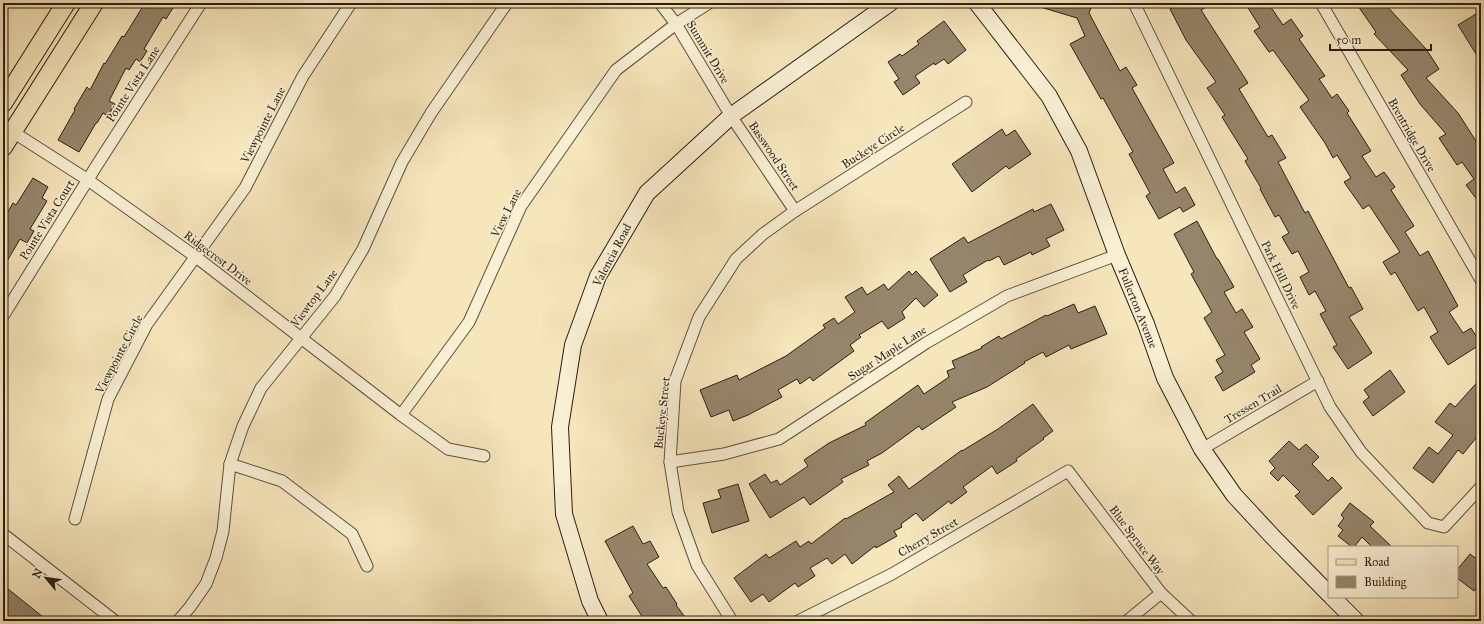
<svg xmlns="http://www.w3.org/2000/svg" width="1484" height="624" viewBox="0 0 1484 624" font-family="'IM FELL Great Primer',serif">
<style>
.building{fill:#95866b;stroke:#2c1e13}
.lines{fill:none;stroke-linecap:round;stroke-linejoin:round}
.street-casing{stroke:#5e503d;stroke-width:13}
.secondary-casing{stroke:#2c1e13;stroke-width:18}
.primary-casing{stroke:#2c1e13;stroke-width:20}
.street{stroke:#f9efd3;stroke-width:11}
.secondary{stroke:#f9efd3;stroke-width:16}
.primary{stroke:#f6e6bc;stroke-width:18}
.labels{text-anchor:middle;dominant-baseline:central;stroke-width:3;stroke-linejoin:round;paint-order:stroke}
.street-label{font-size:12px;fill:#2c1e13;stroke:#f9efd3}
</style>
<rect width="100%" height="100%" fill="#f6e6bc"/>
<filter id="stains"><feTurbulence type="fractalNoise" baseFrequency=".005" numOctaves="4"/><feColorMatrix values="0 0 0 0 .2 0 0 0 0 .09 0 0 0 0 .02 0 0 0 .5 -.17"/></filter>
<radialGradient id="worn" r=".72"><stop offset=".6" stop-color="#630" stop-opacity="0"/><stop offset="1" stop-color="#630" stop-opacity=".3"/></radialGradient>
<g class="building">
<polygon points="145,3 176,3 166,19 163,17 144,49 147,51 140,62 136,59 129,70 126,68 109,101 115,104 108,116 103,113 97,123 96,123 79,152 58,140 75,110 74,109 87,87 90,90 104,63 105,64 122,36 124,37"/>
<polygon points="1037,3 1093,3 1089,13 1120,71 1126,67 1137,85 1132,88 1174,163 1163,169 1176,193 1185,187 1195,205 1183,212 1180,207 1159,219 1146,196 1150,193 1129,154 1133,152 1103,98 1101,99 1070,44 1085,36 1077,18 1037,6"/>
<polygon points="1181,3 1214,3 1201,10 1248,83 1239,89 1268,137 1272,135 1286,158 1278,162 1305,213 1308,211 1349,288 1351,287 1363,309 1349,317 1372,353 1348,369 1333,347 1337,345 1320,314 1326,311 1315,291 1309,295 1300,277 1309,272 1298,251 1292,254 1282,237 1289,233 1279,215 1275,217 1260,189 1261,188 1245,161 1248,159 1222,117 1225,115 1207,88 1216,82 1186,40 1170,9"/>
<polygon points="1245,3 1268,3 1283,25 1291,19 1303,36 1299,39 1325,76 1319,79 1332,98 1337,94 1349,111 1347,113 1371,151 1362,156 1376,177 1384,172 1395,187 1391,190 1414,226 1405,232 1420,256 1428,251 1458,306 1449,312 1463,333 1471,328 1481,344 1448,365 1430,337 1438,332 1424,307 1418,311 1395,272 1391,275 1383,262 1400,252 1369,205 1363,209 1344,182 1351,178 1337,155 1333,158 1325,143 1300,107 1309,100 1273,50 1269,52 1254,31 1260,27"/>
<polygon points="1356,3 1384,3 1426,49 1439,69 1426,78 1458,113 1481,149 1481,205 1466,185 1474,179 1462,162 1457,165 1439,138 1446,134 1420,104 1401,75 1408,70 1374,34 1376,32"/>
<polygon points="1481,11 1481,62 1458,25"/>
<polygon points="944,21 966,50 948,64 944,59 935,65 934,63 915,76 920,83 903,95 894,82 899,79 888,62 900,54 902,56 919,44 917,41"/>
<polygon points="1002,129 1006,136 1015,130 1031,154 1009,169 1006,166 972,192 952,164"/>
<polygon points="33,178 48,187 42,198 47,201 30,229 34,231 27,243 20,239 3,268 3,220 13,203 16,205"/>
<polygon points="1051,204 1064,230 1046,239 1050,246 1032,255 1031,252 1004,265 999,256 989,261 988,260 963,275 967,282 950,292 930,259 964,237 968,243 1033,209 1034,212"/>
<polygon points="1197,221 1217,259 1218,259 1234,287 1224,292 1236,313 1242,309 1253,327 1244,332 1260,359 1251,365 1255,372 1223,391 1215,377 1223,372 1216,360 1225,355 1204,318 1212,312 1191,274 1194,272 1174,234"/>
<polygon points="909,271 912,275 916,271 938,295 924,307 916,298 902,312 905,318 888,329 882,321 859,335 861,337 850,345 854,351 813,381 810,377 800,384 797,379 778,390 782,397 748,415 733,421 729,410 711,417 700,390 737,375 739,380 786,356 825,328 823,325 834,318 838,324 855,312 845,297 862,287 867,295 884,284 888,290"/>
<polygon points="1074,304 1078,313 1095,306 1107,334 1071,349 1069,345 1046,357 1043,352 1024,362 1025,363 987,387 952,402 956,407 922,430 919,426 882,453 867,461 869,465 841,479 843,482 810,505 804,497 770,518 749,484 765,474 771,483 777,480 780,485 808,466 804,460 829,443 866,425 865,423 918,385 924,394 949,377 947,371 955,368 952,361 982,348 981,347 999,336 1001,339 1046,315 1047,316"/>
<polygon points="1390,370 1405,392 1373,416 1363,402 1369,397 1364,390"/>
<polygon points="1481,378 1481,432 1463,454 1458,450 1433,483 1413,468 1429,447 1438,454 1453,435 1435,422 1450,403 1455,407"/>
<polygon points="1033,404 1053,431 1043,438 1044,439 1016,459 1017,461 997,474 992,466 963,487 967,492 951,504 949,501 923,521 916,513 901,524 902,527 894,531 897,536 876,548 875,546 852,564 845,554 832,564 827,558 810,568 815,576 798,587 795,583 769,602 763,594 751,602 734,578 766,554 769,558 796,541 800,547 809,541 811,544 845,518 846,519 894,492 888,485 899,476 909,489 962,450 962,451 998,429"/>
<polygon points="1289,441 1299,450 1306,444 1319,457 1312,464 1328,481 1332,477 1342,488 1313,515 1295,496 1300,492 1283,475 1278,481 1270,473 1275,468 1269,461"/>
<polygon points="738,484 749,521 712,533 703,503 721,498 718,490"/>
<polygon points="1350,503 1374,522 1370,526 1392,547 1372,547 1362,537 1354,547 1352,547 1338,536 1343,530 1338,526 1344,518 1341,515"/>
<polygon points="633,526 643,544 650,541 659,557 647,564 663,588 666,587 677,604 676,605 688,621 645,621 629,596 633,593 605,541"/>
<polygon points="1470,554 1481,562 1481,582 1474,591 1457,578 1457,570"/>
<polygon points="3,585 48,621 3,621"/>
</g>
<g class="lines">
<defs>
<g id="street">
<polyline points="660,3 676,24 731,116 795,211"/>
<polyline points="1134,3 1330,407 1361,452 1428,523 1444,527 1481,487"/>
<polyline points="1321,3 1481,280"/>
<polyline points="13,132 88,180 196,257 401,415 448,449 484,456"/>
<polyline points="3,316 97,165 201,3"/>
<polyline points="401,415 469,322 521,206 616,70 676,24 709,3"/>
<polyline points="1202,449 1318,381"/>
<polyline points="670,462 724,454 779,439 926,343 1007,296 1117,255"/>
<polyline points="230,464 282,481 352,534 367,566"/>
<polyline points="75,519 108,399 147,324 245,188 303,76 351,3"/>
<polyline points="3,534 115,621"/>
<polyline points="178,621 190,607 206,584 216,558 223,531 230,464 243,426 261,388 335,296 363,249 402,162 431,113 507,3"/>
<polyline points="732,621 697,565 678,512 670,462 675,381 699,317 736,259 763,234 795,211 966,102"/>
<polyline points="798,621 892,574 1068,471 1161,593 1191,621"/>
<polyline points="1127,621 1161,593"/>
</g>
<g id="secondary">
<polyline points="977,3 1049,96 1079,151 1117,255 1146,324 1165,378 1202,449 1234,495 1272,536 1329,594"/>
<polyline points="1332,597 1356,621"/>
<polyline points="600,621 590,601 564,514 560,427 573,345 598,276 647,193 731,116 890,3"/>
</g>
<g id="primary">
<polyline points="3,103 66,3"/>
<polyline points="3,147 94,3"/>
</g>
</defs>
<use href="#street" class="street-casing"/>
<use href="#secondary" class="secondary-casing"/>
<use href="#primary" class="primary-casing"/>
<use href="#street" class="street"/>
<use href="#secondary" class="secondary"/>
<use href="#primary" class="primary"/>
</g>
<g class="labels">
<g class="street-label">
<text transform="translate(708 52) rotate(59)">Summit Drive</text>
<text transform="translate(133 84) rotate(-57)">Pointe Vista Lane</text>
<text transform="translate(263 125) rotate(-63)">Viewpointe Lane</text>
<text transform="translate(1412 135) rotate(60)">Brentridge Drive</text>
<text transform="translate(873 146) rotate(-33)">Buckeye Circle</text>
<text transform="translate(774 156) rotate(56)">Basswood Street</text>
<text transform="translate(506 213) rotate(-63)">View Lane</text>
<text transform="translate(47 220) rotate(-58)">Pointe Vista Court</text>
<text transform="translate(612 255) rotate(-62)">Valencia Road</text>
<text transform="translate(218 258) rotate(37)">Ridgecrest Drive</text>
<text transform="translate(1281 275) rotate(64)">Park Hill Drive</text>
<text transform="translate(314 298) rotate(-53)">Viewtop Lane</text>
<text transform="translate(1138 308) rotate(68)">Fullerton Avenue</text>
<text transform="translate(887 353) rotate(-33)">Sugar Maple Lane</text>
<text transform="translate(119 354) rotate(-62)">Viewpointe Circle</text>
<text transform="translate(1253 404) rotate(-31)">Tressen Trail</text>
<text transform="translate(662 413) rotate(-84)">Buckeye Street</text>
<text transform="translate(928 537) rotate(-30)">Cherry Street</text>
<text transform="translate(1137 540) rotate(53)">Blue Spruce Way</text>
</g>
</g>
<rect width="1484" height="624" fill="none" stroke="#f6e6bc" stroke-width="16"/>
<rect x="4" y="4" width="1476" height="616" fill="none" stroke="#2c1e13" stroke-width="2"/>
<rect x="8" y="8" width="1468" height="608" fill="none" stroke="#2c1e13"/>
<rect x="1328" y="546" width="130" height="52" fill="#f9efd3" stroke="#a79b86"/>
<rect x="1336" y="559" width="20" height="6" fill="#f6e6bc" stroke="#a79b86"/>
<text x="1364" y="566" font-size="12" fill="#2c1e13">Road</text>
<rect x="1336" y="576" width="20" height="12" fill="#95866b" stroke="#a79b86"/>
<text x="1364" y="586" font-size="12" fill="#2c1e13">Building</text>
<g transform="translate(46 578) rotate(299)" stroke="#f9efd3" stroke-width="3" paint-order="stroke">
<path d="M0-3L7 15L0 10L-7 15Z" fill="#2c1e13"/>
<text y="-6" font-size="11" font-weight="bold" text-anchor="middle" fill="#2c1e13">N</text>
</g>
<path d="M1330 44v6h101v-6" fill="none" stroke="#2c1e13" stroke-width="2"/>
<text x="1336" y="44" font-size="12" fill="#2c1e13" stroke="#f9efd3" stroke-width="3" paint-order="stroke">50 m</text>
<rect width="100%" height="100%" filter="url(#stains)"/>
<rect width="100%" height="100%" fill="url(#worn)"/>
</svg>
